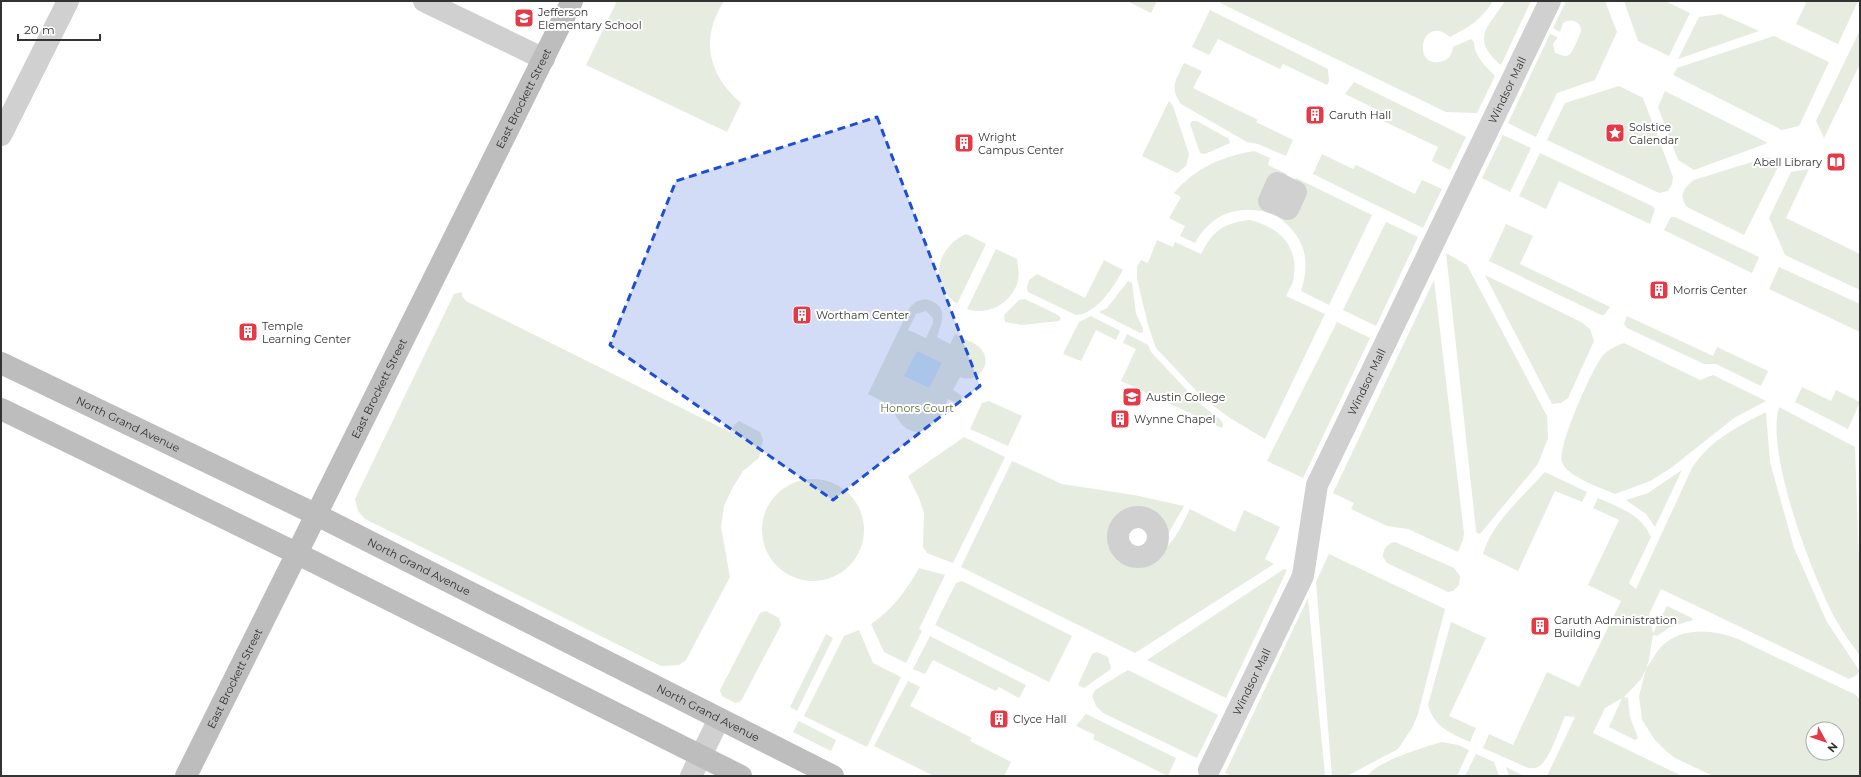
<svg xmlns="http://www.w3.org/2000/svg" width="1861" height="777" viewBox="0 0 1861 777" font-family="Montserrat,sans-serif">
<style>
.green{fill:#e6ecdf;fill-rule:evenodd}
.water{fill:#cfe2ee}
.lines{fill:none;stroke-linecap:round;stroke-linejoin:round}
.street{stroke:#d0d0d0;stroke-width:22}
.secondary{stroke:#bdbdbd;stroke-width:22}
.marked{fill:#1d4ed8;fill-opacity:0.2;stroke:#1d4ed8;stroke-width:3;stroke-dasharray:8 5;stroke-linejoin:round}
.labels{text-anchor:middle;dominant-baseline:central;stroke-width:4;stroke-linejoin:round;paint-order:stroke}
.poi-label{font-size:11px;fill:#333;stroke:#fff;text-anchor:start}
.street-label{font-size:11px;fill:#333;stroke:#fff}
.park-label{font-size:11px;fill:#56703f;stroke:#fff}
</style>
<rect width="100%" height="100%" fill="#fff"/>
<g class="green">
<path d="M617,1H724C700,38 708,75 741,103L727,132L586,65Z"/>
<polygon points="1127,1 1157,1 1151,13"/>
<path d="M1221,1H1493C1482,19 1468,28 1450,37C1420,12 1411,72 1443,61C1450,59 1452,53 1453,47L1471,39L1474,42C1474,56 1486,67 1495,76L1477,113L1446,112L1220,3Z"/>
<path d="M1505,1H1531L1501,65C1469,38 1489,27 1505,1Z"/>
<path d="M1566,1H1605L1617,32L1595,80L1557,93L1536,137L1508,123L1550,34L1558,37L1553,44L1555,53L1565,56C1567,56 1569,55 1570,54C1572,53 1581,33 1581,31C1581,20 1570,18 1563,23L1560,32L1553,28Z"/>
<polygon points="1624,1 1665,1 1690,13 1669,56 1638,41"/>
<polygon points="1807,1 1858,1 1838,44 1796,24"/>
<polygon points="1210,10 1328,69 1329,81 1327,85 1283,64 1280,69 1218,39 1209,55 1192,47"/>
<polygon points="1721,14 1759,31 1678,59 1699,17"/>
<polygon points="1860,30 1860,64 1824,138 1816,121"/>
<polygon points="1774,36 1829,62 1799,126 1782,130 1673,75 1677,68"/>
<path d="M1184,63L1202,71L1193,88L1258,120L1256,122L1293,140L1286,156L1258,144L1247,142L1181,104C1169,87 1176,80 1184,63Z"/>
<polygon points="1354,82 1466,137 1450,170 1432,161 1438,147 1379,119 1382,112 1345,94"/>
<polygon points="1619,86 1643,98 1673,177 1672,184 1668,191 1659,193 1547,140 1565,103"/>
<polygon points="1665,91 1768,143 1694,170 1678,160 1658,107"/>
<polygon points="1169,101 1173,106 1189,154 1186,166 1177,173 1142,156"/>
<polygon points="1192,121 1197,121 1229,139 1230,143 1205,154 1200,153 1190,124"/>
<polygon points="1503,135 1531,148 1510,192 1482,178"/>
<path d="M1254,151L1270,158L1268,165L1287,174L1269,213C1238,204 1211,214 1195,243L1180,236L1185,226L1169,218L1181,197L1174,193C1195,168 1223,156 1254,151Z"/>
<polygon points="1540,153 1652,206 1655,209 1650,224 1559,181 1546,209 1519,196"/>
<polygon points="1322,154 1353,169 1356,165 1415,194 1422,180 1442,189 1423,228 1313,174"/>
<path d="M1768,157L1778,167L1744,235L1687,207C1678,196 1684,187 1694,180Z"/>
<polygon points="1809,169 1786,218 1860,254 1860,290 1785,255 1769,218 1791,172"/>
<path d="M1296,178L1372,215L1329,305L1301,291C1311,259 1305,237 1277,216Z"/>
<polygon points="1671,217 1675,217 1759,257 1752,273 1664,230"/>
<path d="M1250,220C1281,228 1300,248 1293,281C1292,286 1288,291 1286,296L1325,314L1265,439L1230,418L1203,398L1156,348L1148,325L1137,279V267L1141,260L1148,263L1157,240L1173,247L1175,242L1201,254C1213,230 1224,223 1250,220Z"/>
<polygon points="1386,222 1418,237 1376,326 1343,310"/>
<polygon points="1506,224 1533,236 1520,264 1610,307 1604,315 1601,315 1489,261"/>
<path d="M966,234L986,244L957,304C928,283 936,248 966,234Z"/>
<path d="M996,249L1017,259C1018,267 1020,276 1017,284C1010,304 987,316 967,309Z"/>
<polygon points="1446,253 1467,265 1547,416 1548,438 1538,464 1480,534 1477,533 1476,530"/>
<path d="M1104,260L1123,270C1114,286 1097,314 1076,315L1028,292L1027,287L1029,280L1037,274L1085,298Z"/>
<polygon points="1779,267 1860,304 1860,332 1769,289"/>
<polygon points="1485,275 1581,322 1590,329 1594,341 1568,398 1561,403 1552,404"/>
<polygon points="1434,280 1464,533 1463,540 1458,552 1408,529 1387,526 1351,509 1354,503 1333,493"/>
<polygon points="1128,281 1132,283 1136,314 1143,328 1143,332 1140,333 1099,312 1107,308"/>
<polygon points="462,292 462,296 466,301 730,432 735,424 739,421 760,432 763,440 759,458 743,471 733,487 724,506 721,527 730,577 686,660 679,665 661,666 365,519 358,511 355,499 454,294"/>
<path d="M925,299C949,305 943,319 937,337L950,344L955,334C963,339 976,342 982,350C993,366 976,384 960,377L953,390L962,396L959,404L948,399C944,408 940,420 932,426C916,441 895,425 894,407L868,394L910,307L917,301ZM926,311L933,318V323L926,338L908,330L916,314Z"/>
<polygon points="1025,299 1058,315 1061,318 1059,321 1022,325 1005,322 1004,315 1019,300"/>
<polygon points="1091,316 1120,331 1116,340 1096,330 1081,361 1063,354 1079,322"/>
<polygon points="1627,316 1713,356 1717,347 1768,371 1761,386 1716,364 1704,364 1627,328 1624,324"/>
<polygon points="1337,322 1370,338 1303,478 1267,461"/>
<polygon points="1127,334 1148,345 1151,352 1199,403 1221,420 1223,424 1222,428 1121,381 1136,349 1123,343"/>
<path d="M1624,343L1700,380L1713,375L1766,401L1734,418L1671,468L1650,481L1615,494C1600,487 1567,477 1562,462C1557,447 1591,372 1601,358C1606,350 1616,346 1624,343Z"/>
<polygon points="1802,387 1831,401 1836,390 1860,402 1848,429 1795,402"/>
<polygon points="989,401 1022,416 1008,446 970,429 982,403"/>
<path d="M1779,407L1855,447L1860,592V656C1852,644 1843,633 1836,620C1813,578 1765,453 1779,407Z"/>
<path d="M1766,412L1770,462L1794,548L1827,622L1857,667L1859,671L1857,675L1849,679L1661,589L1649,614L1653,633L1667,606L1692,618L1693,620L1670,627L1657,636L1653,635L1649,660L1646,668C1651,662 1655,654 1660,648C1680,626 1713,629 1738,639L1856,695L1860,700V776H1713L1675,758L1665,750L1655,740L1642,720L1639,696L1646,669L1641,679L1624,697L1628,698L1630,717L1638,738L1635,740L1609,727L1622,698L1605,708L1593,733L1682,776H1547L1575,717L1565,716C1559,729 1551,756 1541,765C1536,769 1531,769 1526,767L1483,748L1489,734L1513,745L1547,672L1579,687L1621,601L1588,585L1619,520L1593,508L1598,498C1620,508 1641,514 1651,537L1629,583L1636,589L1692,468C1710,440 1737,427 1766,412ZM1813,729H1837V753H1813Z"/>
<polygon points="964,437 1005,457 953,563 927,553 923,547 924,513 919,498 908,476"/>
<path d="M1012,461L1062,484L1134,495L1184,506L1167,536L1156,546L1158,535L1151,522C1115,500 1103,563 1143,557C1149,556 1159,554 1163,550C1176,540 1183,523 1190,509L1235,532L1244,510L1280,527L1265,559L1274,564L1135,653L961,567Z"/>
<polygon points="1682,470 1655,527 1646,514 1626,500 1648,493"/>
<path d="M1545,472L1587,492L1582,502L1555,491L1518,571L1483,554C1491,524 1524,495 1545,472Z"/>
<circle cx="813" cy="530" r="51"/>
<path d="M1395,542L1454,568L1460,576L1459,585L1453,591L1448,592L1387,563L1383,557C1383,548 1387,544 1395,542Z"/>
<polygon points="1329,554 1445,609 1418,714 1412,728 1398,749 1347,776 1332,776 1316,582"/>
<path d="M919,568L945,575L919,629L922,631L906,663L884,652L871,624C893,609 906,591 919,568Z"/>
<polygon points="1284,569 1287,570 1226,698 1147,660"/>
<polygon points="962,581 1072,636 1049,682 935,625 956,583"/>
<polygon points="1308,598 1325,776 1232,776 1225,773"/>
<polygon points="766,611 779,618 781,625 741,701 735,703 722,696 720,690 760,613"/>
<path d="M1451,622L1486,638L1449,716L1476,728L1470,742C1450,733 1434,727 1428,705Z"/>
<polygon points="859,630 873,663 901,677 867,747 804,716 844,636"/>
<polygon points="826,634 833,638 797,711 790,707"/>
<polygon points="930,636 1026,685 1019,698 999,687 996,691 933,660 925,674 913,669"/>
<polygon points="1097,652 1108,657 1111,669 1084,688 1078,685 1092,654"/>
<polygon points="1128,670 1218,715 1197,758 1103,713 1096,706 1092,696 1095,690"/>
<polygon points="908,681 920,687 910,706 972,738 970,741 1011,762 1004,776 934,776 874,746"/>
<polygon points="1086,714 1176,758 1168,776 1093,739 1095,735 1076,726"/>
<polygon points="799,721 836,740 831,751 793,732"/>
<path d="M1442,742L1458,745L1469,750L1457,776H1367C1378,761 1424,747 1442,742Z"/>
<polygon points="1476,754 1494,762 1499,776 1465,776"/>
<polygon points="1506,767 1524,776 1509,776"/>
</g>
<polygon class="water" points="917,351 942,363 929,388 904,376"/>
<g class="lines">
<g class="street">
<polyline points="424,1 544,59"/>
<polyline points="1,135 68,1"/>
<polygon points="1277,183 1296,192 1288,209 1269,201"/>
<circle cx="1138" cy="537" r="20"/>
<path id="s1" d="M1209,770L1303,576L1317,485L1550,1"/>
<polyline points="691,776 719,719"/>
</g>
<g class="secondary">
<path id="s2" d="M1,363L315,514L833,776"/>
<polyline points="1,409 296,553 741,776"/>
<path id="s3" d="M186,776L572,1"/>
</g>
</g>
<path class="marked" d="M877,117L980,386L833,500L610,345L676,181Z"/>
<defs>
<symbol id="school-square" viewBox="-11 -11 22 22"><rect x="-9" y="-9" width="18" height="18" rx="4" fill="#e63946" stroke="#fff"/><path d="M0-5L7-2L0 1L-7-2ZM-4 1L0 2.5L4 1V4Q0 6-4 4Z" fill="#fff"/></symbol>
<symbol id="building-square" viewBox="-11 -11 22 22"><rect x="-9" y="-9" width="18" height="18" rx="4" fill="#e63946" stroke="#fff"/><path d="M-4-6H4V6H1V3H-1V6H-4ZM-2.5-4.3h1.7v1.8h-1.7ZM.8-4.3h1.7v1.8H.8ZM-2.5-1h1.7V.8h-1.7ZM.8-1h1.7V.8H.8Z" fill="#fff"/></symbol>
<symbol id="sight-square" viewBox="-11 -11 22 22"><rect x="-9" y="-9" width="18" height="18" rx="4" fill="#e63946" stroke="#fff"/><path d="M0-6L1.8-2.2L6-1.7L2.9 1.2L3.7 5.4L0 3.3L-3.7 5.4L-2.9 1.2L-6-1.7L-1.8-2.2Z" fill="#fff"/></symbol>
<symbol id="library-square" viewBox="-11 -11 22 22"><rect x="-9" y="-9" width="18" height="18" rx="4" fill="#e63946" stroke="#fff"/><path d="M-6-4Q-3-5.5-.7-3.5V5Q-3 3-6 4ZM6-4Q3-5.5 .7-3.5V5Q3 3 6 4Z" fill="#fff"/></symbol>
<symbol id="university-square" viewBox="-11 -11 22 22"><rect x="-9" y="-9" width="18" height="18" rx="4" fill="#e63946" stroke="#fff"/><path d="M0-5L7-2L0 1L-7-2ZM-4 1L0 2.5L4 1V4Q0 6-4 4Z" fill="#fff"/></symbol>
</defs>
<g fill-rule="evenodd">
<use href="#school-square" x="513" y="7" width="22" height="22"/>
<use href="#building-square" x="1304" y="104" width="22" height="22"/>
<use href="#sight-square" x="1604" y="122" width="22" height="22"/>
<use href="#building-square" x="953" y="132" width="22" height="22"/>
<use href="#library-square" x="1825" y="151" width="22" height="22"/>
<use href="#building-square" x="1648" y="279" width="22" height="22"/>
<use href="#building-square" x="791" y="304" width="22" height="22"/>
<use href="#building-square" x="237" y="321" width="22" height="22"/>
<use href="#university-square" x="1121" y="386" width="22" height="22"/>
<use href="#building-square" x="1109" y="408" width="22" height="22"/>
<use href="#building-square" x="1529" y="615" width="22" height="22"/>
<use href="#building-square" x="988" y="708" width="22" height="22"/>
</g>
<g class="labels">
<g class="poi-label">
<text x="538" y="12">Jefferson<tspan x="538" dy="13">Elementary School</tspan></text>
<text x="1329" y="115">Caruth Hall</text>
<text x="1629" y="127">Solstice<tspan x="1629" dy="13">Calendar</tspan></text>
<text x="978" y="137">Wright<tspan x="978" dy="13">Campus Center</tspan></text>
<text x="1822" y="162" text-anchor="end">Abell Library</text>
<text x="1673" y="290">Morris Center</text>
<text x="816" y="315">Wortham Center</text>
<text x="262" y="326">Temple<tspan x="262" dy="13">Learning Center</tspan></text>
<text x="1146" y="397">Austin College</text>
<text x="1134" y="419">Wynne Chapel</text>
<text x="1554" y="620">Caruth Administration<tspan x="1554" dy="13">Building</tspan></text>
<text x="1013" y="719">Clyce Hall</text>
</g>
<g class="street-label">
<text stroke="none"><textPath href="#s1" startOffset="746">Windsor Mall</textPath></text>
<text stroke="none"><textPath href="#s3" startOffset="757">East Brockett Street</textPath></text>
<text stroke="none"><textPath href="#s1" startOffset="422">Windsor Mall</textPath></text>
<text stroke="none"><textPath href="#s3" startOffset="433">East Brockett Street</textPath></text>
<text stroke="none"><textPath href="#s2" startOffset="141">North Grand Avenue</textPath></text>
<text stroke="none"><textPath href="#s2" startOffset="465">North Grand Avenue</textPath></text>
<text stroke="none"><textPath href="#s3" startOffset="109">East Brockett Street</textPath></text>
<text stroke="none"><textPath href="#s1" startOffset="98">Windsor Mall</textPath></text>
<text stroke="none"><textPath href="#s2" startOffset="789">North Grand Avenue</textPath></text>
</g>
<g class="park-label">
<text x="917" y="408">Honors Court</text>
</g>
</g>
<rect width="1861" height="777" fill="none" stroke="#333333" stroke-width="4"/>
<g transform="translate(1825 741) rotate(130)"><circle r="19" fill="#ffffff" stroke="#adadad"/>
<path d="M0-3L7 15L0 10L-7 15Z" fill="#e63946"/>
<text y="-6" font-size="11" font-weight="bold" text-anchor="middle" fill="#333333">N</text>
</g>
<path d="M18 34v6h82v-6" fill="none" stroke="#333333" stroke-width="2"/>
<text x="24" y="34" font-size="12" fill="#333333" stroke="#ffffff" stroke-width="3" paint-order="stroke">20 m</text>
</svg>
